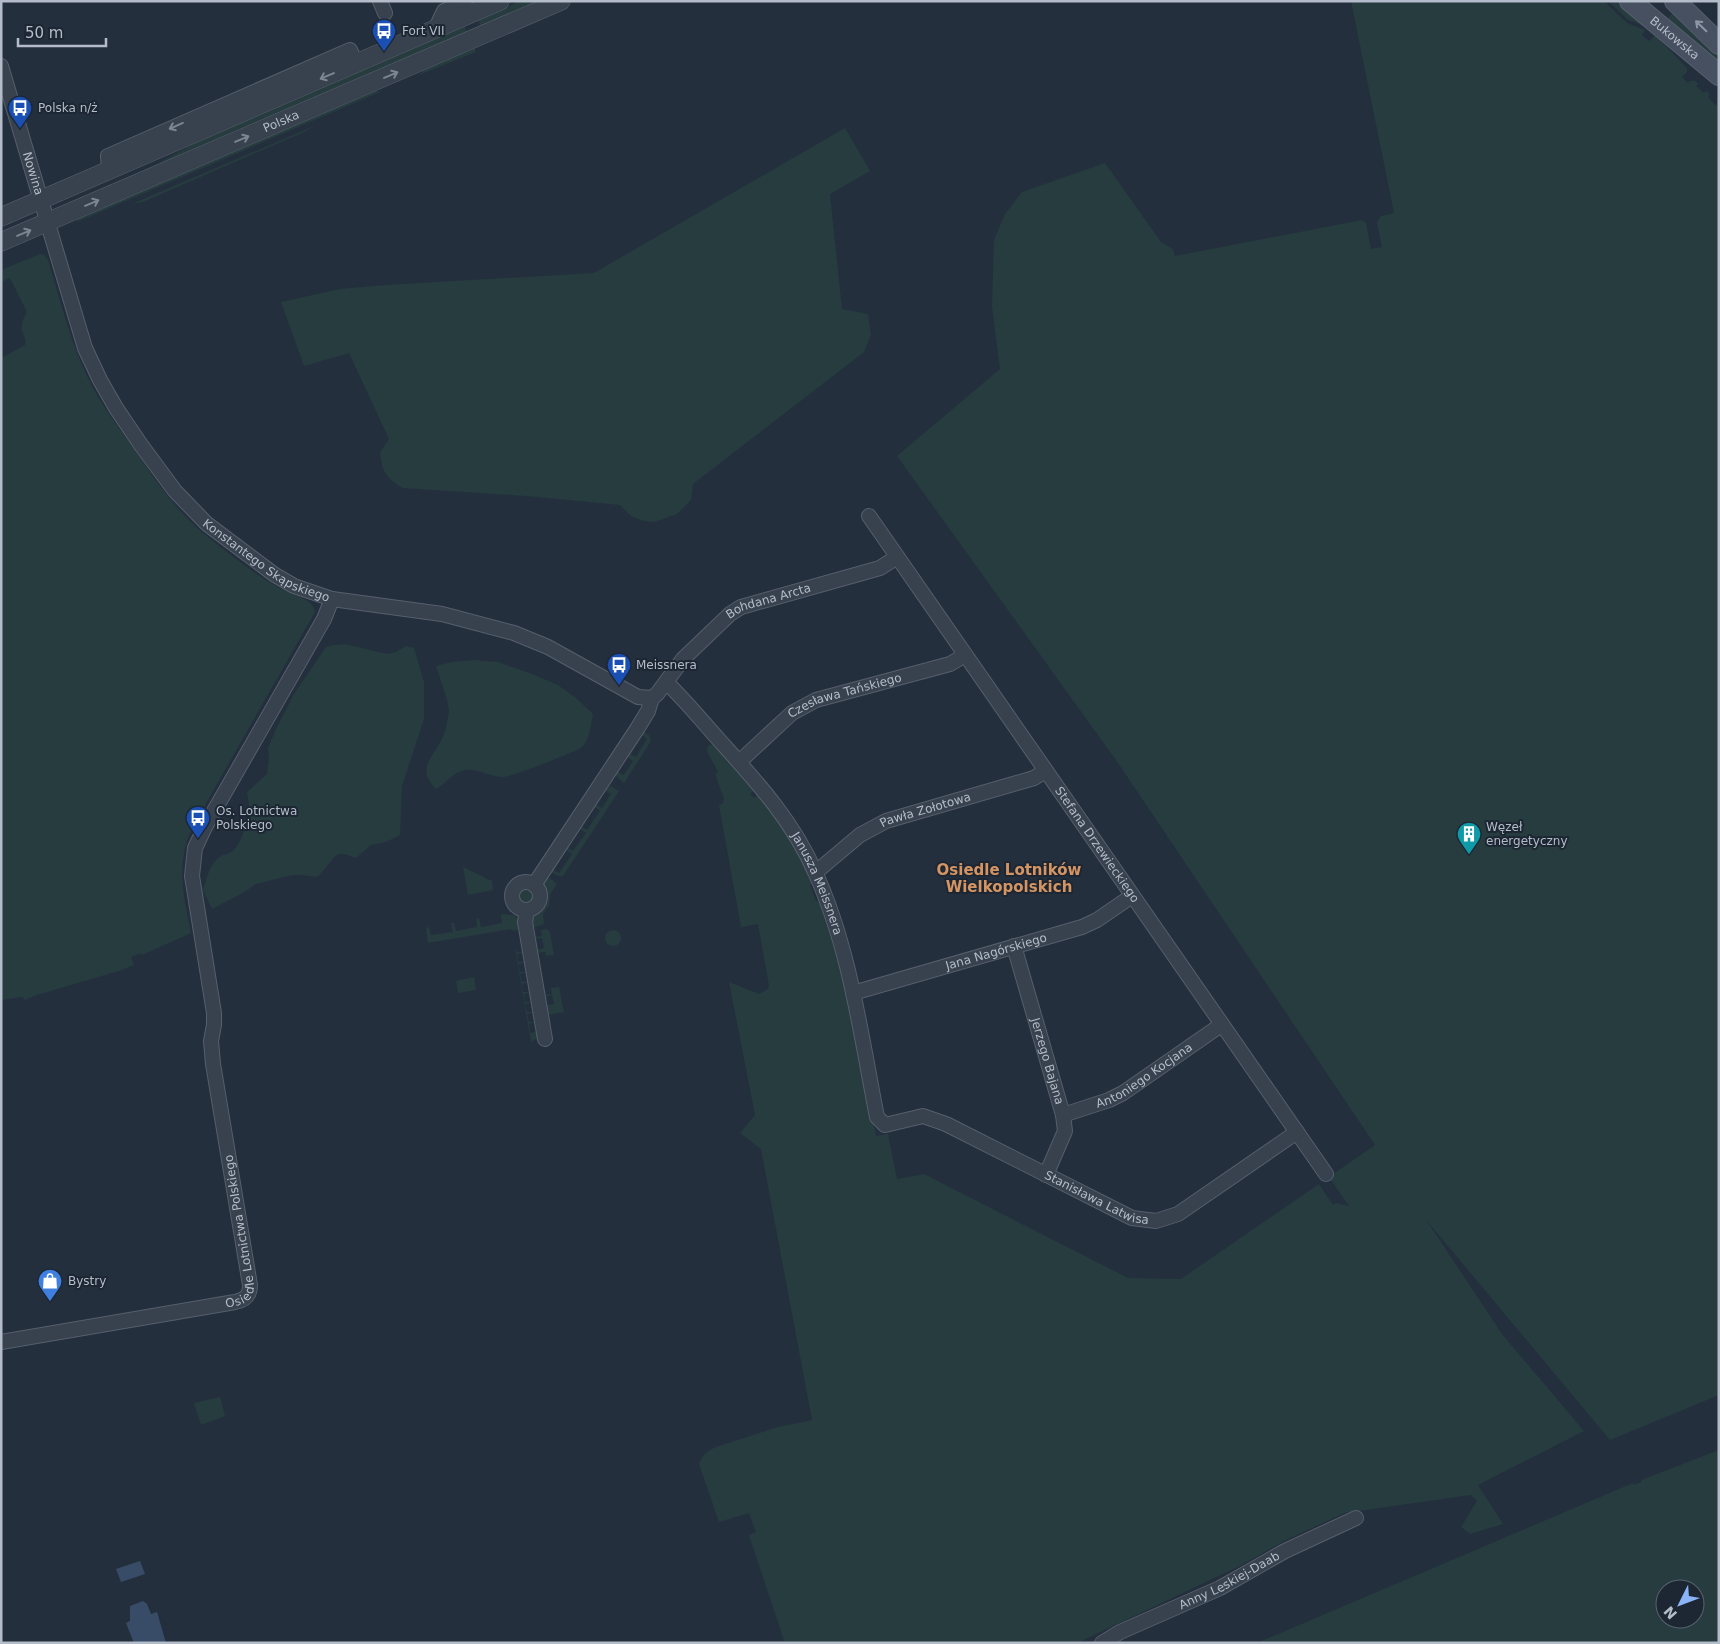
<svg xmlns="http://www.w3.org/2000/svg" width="1720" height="1644" viewBox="0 0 1720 1644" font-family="'DejaVu Sans',sans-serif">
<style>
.green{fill:#263c3f;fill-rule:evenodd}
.water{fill:#394c67}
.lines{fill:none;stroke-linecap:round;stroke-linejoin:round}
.minor-casing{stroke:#565f6c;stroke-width:16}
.tertiary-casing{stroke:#565f6c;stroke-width:19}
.secondary-casing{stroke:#565f6c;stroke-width:22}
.minor{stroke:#38414e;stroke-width:14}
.tertiary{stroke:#38414e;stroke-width:18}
.secondary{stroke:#465061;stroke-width:20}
.oneway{stroke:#8e96a5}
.oneway2{stroke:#7c8592}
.labels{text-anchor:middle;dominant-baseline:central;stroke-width:4;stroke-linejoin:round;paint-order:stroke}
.poi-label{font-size:12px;fill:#b4bcc9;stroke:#1d2633;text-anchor:start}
.street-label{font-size:12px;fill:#b4bcc9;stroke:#1d2633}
.quarter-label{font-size:15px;font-weight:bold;fill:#d59563;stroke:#1d2633}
</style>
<rect width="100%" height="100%" fill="#242f3e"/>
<g class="green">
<polygon points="520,1 542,1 481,28 478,20"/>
<path d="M1351,1H1604L1627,23L1645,30L1642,35L1649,41L1655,35L1687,68V72L1682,77L1688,83L1690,81H1696L1698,84L1696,86L1704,93L1706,91L1710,94L1708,97L1715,105L1719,103V1395L1610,1440L1427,1221L1502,1334L1584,1431L1478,1485L1503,1524L1470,1534L1461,1527L1477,1501L1471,1495L1344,1513L1282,1542L1242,1565L1077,1643H785L749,1535L756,1532L749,1513L719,1522L699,1464C703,1454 707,1451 716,1447L778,1427L812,1420L761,1149L740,1133L755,1115L729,982L759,994L768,989L769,986L758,924L741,927L719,805L723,803L724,799L715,774L718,772L707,751L708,746L715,743L756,789L750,794L754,798L759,793L782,822L814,881L810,885L816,901L822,899C847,975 861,1057 876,1136L888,1134L897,1179L924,1174L1128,1278L1181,1279L1319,1184L1333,1205L1336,1203L1349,1206L1329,1177L1375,1145L1118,763L897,456L1000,369L992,307L994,240L1005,214L1022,192L1105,163L1161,242L1173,249L1175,256L1362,220L1366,223L1371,249L1382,247L1377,222L1381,216L1394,213Z"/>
<polygon points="1608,1 1620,1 1648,27 1628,20"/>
<polygon points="1673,12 1719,57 1719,67 1665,22"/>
<polygon points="465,26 467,33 70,204 69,202 153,166 204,138"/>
<polygon points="474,47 476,52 419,75 426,68"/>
<polygon points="375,91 380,92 77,222 76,218"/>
<polygon points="314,126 304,132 143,202 132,204"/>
<path d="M845,128L870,171L830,194L842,309L868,314L871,335L864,352L693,484L691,500L677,514L655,522L644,521L631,516L620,505L526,496L403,488C386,478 382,472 380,452L389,439L349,353L304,366L281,302L340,289L385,285L594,273Z"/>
<path d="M40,254L44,255L48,260C62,306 73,353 97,395C110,417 126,437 140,458C159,485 178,512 203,533C227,552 253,574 280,588C291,594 314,599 315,612L192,828C175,866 184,895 191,933L142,955L141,953L131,957L134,965L122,970L37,995L25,1000L22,997L1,1000V358L25,345C27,337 20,332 22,324C22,320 25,316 27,312L10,278L1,282V270Z"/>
<path d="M345,644L387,654L396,652L406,646L414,648L424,682V719L402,786L400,835L386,842L371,845L356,858L345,854H338C329,861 325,871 317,877L302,875H292L256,884L241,894L212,909L203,890C207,878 209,864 221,856C226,854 231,853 235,849C242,840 249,820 249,808C249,803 248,798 247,792L267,774L269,758L268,748L275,731L294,694L326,647L334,645Z"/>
<path d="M474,660L498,662L532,674L558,685L576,698L593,714C591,724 590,739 582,747C576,752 511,777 503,777C489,777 476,766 461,771C452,774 445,784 436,789C417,770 430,760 441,741C445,734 448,720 449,711C449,702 439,676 436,666L452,662Z"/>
<polygon points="643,731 650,736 651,741 624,783 615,775 616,771 624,775 633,761 626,756 629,753 636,757 647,739 641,734"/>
<polygon points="611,786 619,791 563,876 558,876 550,871 552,869 559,873 572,854 565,849 566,847 573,851 586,833 579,828 580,826 587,830 600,811 593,806 594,804 602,808 611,794 604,789"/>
<polygon points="463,867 492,881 493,890 468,895"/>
<path d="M547,876L557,884L550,894L549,905L543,914L544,924L532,928C532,909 543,914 545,900C547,891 543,885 547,876Z"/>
<circle cx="526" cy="896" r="9"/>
<polygon points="501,914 514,915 520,921 521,929 512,931 511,929 428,943 426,928 429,927 431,935 453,932 451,923 454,923 456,931 477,927 476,919 479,918 481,927 502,923"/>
<polygon points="547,929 550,932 554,955 546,956 545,952 536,953 536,950 544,948 542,938 534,939 534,937 542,936 541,930"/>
<circle cx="613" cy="938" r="8"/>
<polygon points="515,948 517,952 525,951 525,952 517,954 518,962 527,962 518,964 520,972 528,972 520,974 522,982 530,981 530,982 522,984 523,992 532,992 524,994 525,1002 534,1002 525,1004 527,1012 535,1012 527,1014 529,1022 537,1022 529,1024 530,1033 539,1031 538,1038 531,1042"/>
<polygon points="474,977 476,990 458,993 456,981"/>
<polygon points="559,987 564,1012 547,1015 546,1005 554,1004 552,995 544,997 544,995 552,994 551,988"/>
<polygon points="220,1397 225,1416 201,1425 194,1403"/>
<path d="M1719,1450V1643H1257L1633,1483V1485L1642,1482L1641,1480ZM1665,1589H1695V1619H1665Z"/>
</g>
<g class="water">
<polygon points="140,1561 145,1574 121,1582 116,1569"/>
<polygon points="143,1601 147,1604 151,1614 157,1612 166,1643 134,1643 126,1623 130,1621 130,1606"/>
</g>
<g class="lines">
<defs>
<g id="minor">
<polyline points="380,1 385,13"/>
<polyline points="435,30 444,11 465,1"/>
<path id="s1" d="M1,66L85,348L100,380L116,408L141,445L175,491L207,524L275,575L294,586L332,599L442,614L514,633L548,647L638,697L652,698L657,694L683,659L730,614L741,607L880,568L897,557"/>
<polyline points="109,170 108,156 350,50 356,64"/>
<path id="s2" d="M869,516L1326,1174"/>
<path id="s3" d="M666,682C685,700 702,721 720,741C756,781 793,821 815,872C850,948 861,1036 877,1117L885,1125L923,1116L946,1124L1132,1218L1156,1221L1178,1214L1297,1132"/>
<path id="s4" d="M739,762L792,713L816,700L950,664L965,655"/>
<path id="s5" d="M816,872L860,835L886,821L1034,778L1045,771"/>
<circle cx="526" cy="896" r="14"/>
<polyline points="534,885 637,729 648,711 652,698"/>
<polyline points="527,910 525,922 545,1039"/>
<path id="s6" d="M1014,946L1063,1115L1065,1131L1046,1175"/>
<path id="s7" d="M853,993L1082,927L1097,920L1132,896"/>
<path id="s8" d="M1063,1115L1109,1100L1123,1093L1221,1025"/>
<path id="s9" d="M1,1342L235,1302C245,1300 250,1296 250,1285L213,1064L211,1041L214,1025V1013L192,876L195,848L205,827L324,619L332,599"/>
<path id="s10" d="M1102,1643L1120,1632L1220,1588L1285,1551L1356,1518"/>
</g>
<g id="tertiary">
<polyline points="1,217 500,1"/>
<path id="s11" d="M1,242L561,1"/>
</g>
<g id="secondary">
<path id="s12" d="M1630,1L1719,75"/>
<polyline points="1675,1 1719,44"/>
</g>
</defs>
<use href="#minor" class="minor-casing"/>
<use href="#tertiary" class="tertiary-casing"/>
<use href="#secondary" class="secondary-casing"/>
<use href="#minor" class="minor"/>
<use href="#tertiary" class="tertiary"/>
<use href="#secondary" class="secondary"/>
</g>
<defs><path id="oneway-shaft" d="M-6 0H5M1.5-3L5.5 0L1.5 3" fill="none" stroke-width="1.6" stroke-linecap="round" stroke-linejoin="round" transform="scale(1.25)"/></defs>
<use class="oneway" href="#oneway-shaft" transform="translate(1701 26) rotate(-136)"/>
<g class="oneway2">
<use href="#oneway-shaft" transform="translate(391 75) rotate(-23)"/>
<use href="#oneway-shaft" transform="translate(327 76) rotate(157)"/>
<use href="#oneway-shaft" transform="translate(176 126) rotate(156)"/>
<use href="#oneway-shaft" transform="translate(242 139) rotate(-23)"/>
<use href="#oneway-shaft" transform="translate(92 203) rotate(-23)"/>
<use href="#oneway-shaft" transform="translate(24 233) rotate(-23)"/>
</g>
<defs>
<symbol id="bus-pin" viewBox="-11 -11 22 30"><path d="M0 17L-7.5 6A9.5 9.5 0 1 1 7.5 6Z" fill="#1a4fb4" stroke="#1d2633"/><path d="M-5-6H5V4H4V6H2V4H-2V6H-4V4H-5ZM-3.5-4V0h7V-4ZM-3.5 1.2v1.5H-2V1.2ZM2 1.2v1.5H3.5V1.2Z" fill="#fff"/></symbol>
<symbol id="building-pin" viewBox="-11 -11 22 30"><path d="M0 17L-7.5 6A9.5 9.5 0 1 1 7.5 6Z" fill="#0f9aa8" stroke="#1d2633"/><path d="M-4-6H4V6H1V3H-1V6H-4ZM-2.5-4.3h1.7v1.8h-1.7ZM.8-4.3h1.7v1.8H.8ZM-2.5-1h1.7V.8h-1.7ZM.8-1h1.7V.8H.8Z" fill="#fff"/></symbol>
<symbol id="shop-pin" viewBox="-11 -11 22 30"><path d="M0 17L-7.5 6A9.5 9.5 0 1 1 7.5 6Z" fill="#3f7fe0" stroke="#1d2633"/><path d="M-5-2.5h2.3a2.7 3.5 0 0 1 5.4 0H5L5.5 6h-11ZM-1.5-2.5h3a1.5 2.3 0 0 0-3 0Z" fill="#fff"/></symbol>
</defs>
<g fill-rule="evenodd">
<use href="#bus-pin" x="370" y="17" width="28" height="38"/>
<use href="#bus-pin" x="6" y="94" width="28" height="38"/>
<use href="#bus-pin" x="605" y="651" width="28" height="38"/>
<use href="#bus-pin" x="184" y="804" width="28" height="38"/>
<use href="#building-pin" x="1455" y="820" width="28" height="38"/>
<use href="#shop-pin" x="36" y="1267" width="28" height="38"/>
</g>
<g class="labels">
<g class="poi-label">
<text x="402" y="31">Fort VII</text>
<text x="38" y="108">Polska n/ż</text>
<text x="636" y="665">Meissnera</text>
<text x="216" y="811">Os. Lotnictwa<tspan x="216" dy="14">Polskiego</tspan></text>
<text x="1486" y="827">Węzeł<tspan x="1486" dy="14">energetyczny</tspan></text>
<text x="68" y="1281">Bystry</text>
</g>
<g class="street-label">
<text stroke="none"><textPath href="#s12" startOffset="58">Bukowska</textPath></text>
<text stroke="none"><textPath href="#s11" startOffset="305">Polska</textPath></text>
<text stroke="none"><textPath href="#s1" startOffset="112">Nowina</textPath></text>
<text stroke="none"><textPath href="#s1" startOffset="580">Konstantego Skąpskiego</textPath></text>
<text stroke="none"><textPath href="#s1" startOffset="1152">Bohdana Arcta</textPath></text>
<text stroke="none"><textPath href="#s4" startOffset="128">Czesława Tańskiego</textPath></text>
<text stroke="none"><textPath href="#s5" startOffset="128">Pawła Zołotowa</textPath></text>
<text stroke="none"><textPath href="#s2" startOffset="400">Stefana Drzewieckiego</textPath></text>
<text stroke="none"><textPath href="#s3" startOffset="254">Janusza Meissnera</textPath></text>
<text stroke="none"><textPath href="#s7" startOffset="149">Jana Nagórskiego</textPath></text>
<text stroke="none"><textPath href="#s6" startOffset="120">Jerzego Bajana</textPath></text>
<text stroke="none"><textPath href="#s8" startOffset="91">Antoniego Kocjana</textPath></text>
<text stroke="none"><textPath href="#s3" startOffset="739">Stanisława Latwisa</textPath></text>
<text stroke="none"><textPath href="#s9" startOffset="311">Osiedle Lotnictwa Polskiego</textPath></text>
<text stroke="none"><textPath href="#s10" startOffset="142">Anny Leskiej-Daab</textPath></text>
</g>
<g class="quarter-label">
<text x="1009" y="870">Osiedle Lotników<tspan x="1009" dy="17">Wielkopolskich</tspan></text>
</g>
</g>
<rect width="1720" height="1644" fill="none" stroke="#b4bcc9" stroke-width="5"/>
<g transform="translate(1680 1604) rotate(228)"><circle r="24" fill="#1d2633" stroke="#59626f"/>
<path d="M0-4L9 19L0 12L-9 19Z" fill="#8ab4f8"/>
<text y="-8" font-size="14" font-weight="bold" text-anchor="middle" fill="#b4bcc9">N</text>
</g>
<path d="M18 38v8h88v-8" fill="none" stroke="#b4bcc9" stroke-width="2.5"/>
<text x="25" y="38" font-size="15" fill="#b4bcc9" stroke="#1d2633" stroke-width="4" paint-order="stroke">50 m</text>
</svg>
